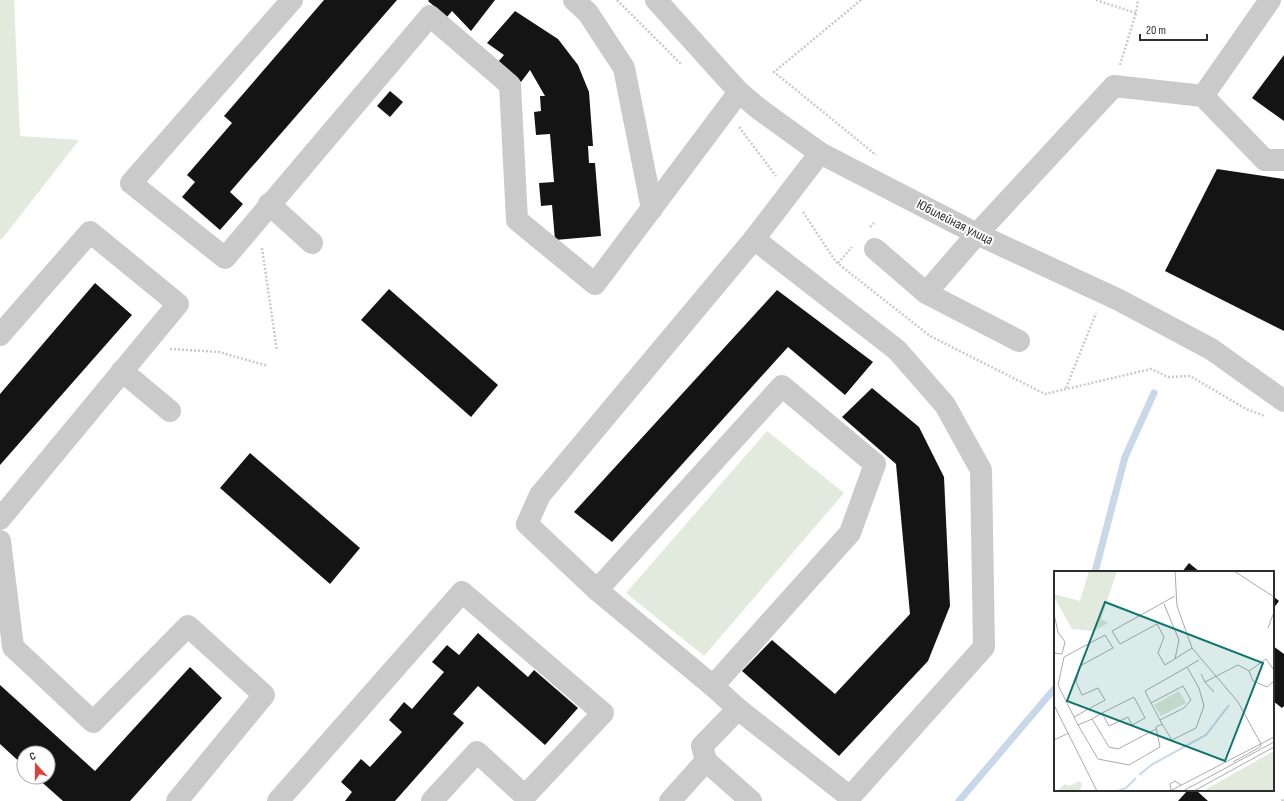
<svg xmlns="http://www.w3.org/2000/svg" width="1284" height="801" viewBox="0 0 1284 801" font-family="'Sofia Sans Condensed',sans-serif">
<style>
.green{fill:#e1eadc}
.lines{fill:none;stroke-linecap:round;stroke-linejoin:round}
.stream{stroke:#c9d8e9;stroke-width:7}
.building{fill:#141414}
.path{stroke:#cacaca;stroke-width:2.5;stroke-dasharray:2 2;stroke-linecap:butt}
.minor{stroke:#cacaca;stroke-width:22}
.labels{text-anchor:middle;dominant-baseline:central;stroke-width:4;stroke-linejoin:round;paint-order:stroke}
.street-label{font-size:14px;fill:#2d2d2d;stroke:#fff}
.inset-river{fill:none;stroke:#c9d8e9;stroke-width:2}
.inset-road{fill:none;stroke:#ababab;stroke-width:1}
.view{fill:#0f766e;fill-opacity:0.15;stroke:#0f766e;stroke-width:2}
.inset-edge{fill:none;stroke:#2d2d2d;stroke-width:2}
</style>
<rect width="100%" height="100%" fill="#fff"/>
<g class="green">
<polygon points="0,0 14,0 20,136 79,140 2,239 0,239"/>
<polygon points="767,431 844,493 704,656 626,593"/>
</g>
<g class="lines">
<g class="stream">
<polyline points="1095,572 1125,457 1154,393"/>
<polyline points="959,801 1055,688"/>
</g>
</g>
<g class="building">
<polygon points="324,0 397,0 230,192 243,204 220,230 182,197 195,182 187,175 232,123 224,116"/>
<polygon points="429,0 495,0 471,31 452,11 447,17 428,1"/>
<polygon points="515,11 558,39 578,65 589,92 593,146 588,146 589,163 595,163 601,236 555,240 552,205 541,206 539,183 554,182 550,134 536,135 534,112 541,111 540,96 545,96 530,70 521,82 498,62 504,55 487,43"/>
<polygon points="1284,55 1284,121 1252,98"/>
<polygon points="390,91 403,102 390,117 377,106"/>
<polygon points="1217,169 1284,179 1284,331 1165,271"/>
<polygon points="95,283 132,315 0,465 0,394"/>
<polygon points="389,289 498,385 471,417 361,320"/>
<polygon points="777,290 873,362 845,395 788,347 612,542 574,512"/>
<polygon points="872,388 919,427 944,477 950,606 928,661 839,756 742,671 772,640 835,694 910,614 896,464 842,417"/>
<polygon points="250,453 360,548 330,584 220,488"/>
<polygon points="1189,563 1200,572 1182,572"/>
<polygon points="1273,596 1279,601 1273,609"/>
<polygon points="478,633 528,677 534,670 578,708 545,745 478,686 453,714 464,723 395,801 345,801 352,792 341,782 361,759 370,767 402,732 389,720 404,702 412,709 444,672 432,662 447,645 459,655"/>
<polygon points="1273,646 1284,654 1284,706 1282,708 1273,701"/>
<polygon points="190,667 222,698 130,801 63,801 36,777 48,777 48,753 24,753 24,766 0,744 0,685 95,771"/>
<polygon points="1188,790 1196,790 1208,801 1178,801"/>
</g>
<g class="lines">
<g class="path">
<polyline points="617,0 682,65"/>
<polyline points="861,0 774,72 876,155"/>
<polyline points="1096,0 1136,13"/>
<polyline points="1120,65 1136,13 1138,0"/>
<polyline points="739,127 776,176"/>
<polyline points="803,212 836,262 930,336 1045,394 1151,369 1168,377 1190,376 1246,409 1265,416"/>
<polyline points="870,227 874,223"/>
<polyline points="262,248 277,351"/>
<polyline points="838,263 852,247"/>
<polyline points="170,349 219,352 268,366"/>
<polyline points="1066,388 1096,313"/>
<polyline points="1282,801 1284,798"/>
</g>
<g class="minor">
<polyline points="292,0 131,183 225,258 430,16 510,85 517,220 595,284 739,92"/>
<polyline points="574,0 588,13 624,68 652,209"/>
<polyline points="656,0 739,92 759,109 820,153 977,234 1119,300 1211,349 1284,401"/>
<polyline points="1203,96 1270,0"/>
<polyline points="269,204 312,243"/>
<polyline points="875,249 926,293 977,234 1114,86 1203,96 1265,160 1284,160"/>
<polyline points="926,293 1019,341"/>
<polyline points="0,335 90,232 178,304 0,519"/>
<polyline points="122,371 170,411"/>
<polyline points="0,541 13,647 93,722 188,626 264,695 177,801"/>
<polyline points="597,590 713,686"/>
<polyline points="738,709 713,686 850,533 875,464 782,386 597,590 527,524 540,495 754,239"/>
<polyline points="278,801 462,592 603,713 525,796 477,752 432,801"/>
<polyline points="670,801 706,761"/>
<polyline points="751,801 706,761 702,746 738,709 850,797 984,647 981,470 945,405 897,350 754,239 820,153"/>
</g>
</g>
<g class="labels">
<g class="street-label">
<text transform="translate(955 222) rotate(27)">Юбилейная улица</text>
</g>
</g>
<g transform="translate(1054 571)">
<rect width="220" height="220" fill="#fff"/>
<path d="M35,0H63L47,48L54,52L40,60L18,58L0,26V23L26,30ZM125,120L132,132L107,145L100,134ZM220,180V220H149L154,217ZM25,210L28,213L26,220H4L10,213L16,215Z" fill="#e1eadc"/>
<path class="inset-river" d="M85,204L97,194L152,164L175,134M64,220L72,217L82,207"/>
<path class="inset-road" d="M121,0L123,35L138,77L184,131L207,173M180,0L220,26M121,25L58,60L66,73L103,53L110,66L104,82L111,94L138,77M110,33L125,69L121,88M0,43L4,61L11,71L8,83L0,82M214,57L220,41M195,100L212,88L220,99M147,103L151,111L184,94L195,100L199,110L213,116L220,110M151,111L160,121M97,132L106,149M0,134L43,220M20,146L51,129L44,117L28,124L22,111L26,95L59,77L51,64L10,86L4,114L24,154L44,188L75,194L106,176L102,156L108,153L118,169L142,157L150,135L145,117L133,96L145,89M38,148L48,142L80,126L91,147L78,154L74,146L55,155L48,142M108,153L106,149L130,137L137,129L129,115L97,132L91,120L133,96M24,154L38,148L55,176L64,178L102,158M0,169L15,162M179,191L206,176L207,173M117,219L116,213L121,210L127,214M116,220L220,166M129,220L220,171M140,220L220,176"/>
<path class="view" d="M51,31L209,92L171,190L13,130Z"/>
<rect width="220" height="220" class="inset-edge"/>
</g>
<g transform="translate(36 765) rotate(339)"><circle r="19" fill="#ffffff" stroke="#ababab"/>
<path d="M0-3L7 15L0 10L-7 15Z" fill="#d9433b"/>
<text y="-6" font-size="11" font-weight="bold" text-anchor="middle" fill="#2d2d2d">С</text>
</g>
<path d="M1140 34v6h67v-6" fill="none" stroke="#2d2d2d" stroke-width="2"/>
<text x="1146" y="34" font-size="12" fill="#2d2d2d" stroke="#ffffff" stroke-width="3" paint-order="stroke">20 m</text>
</svg>
